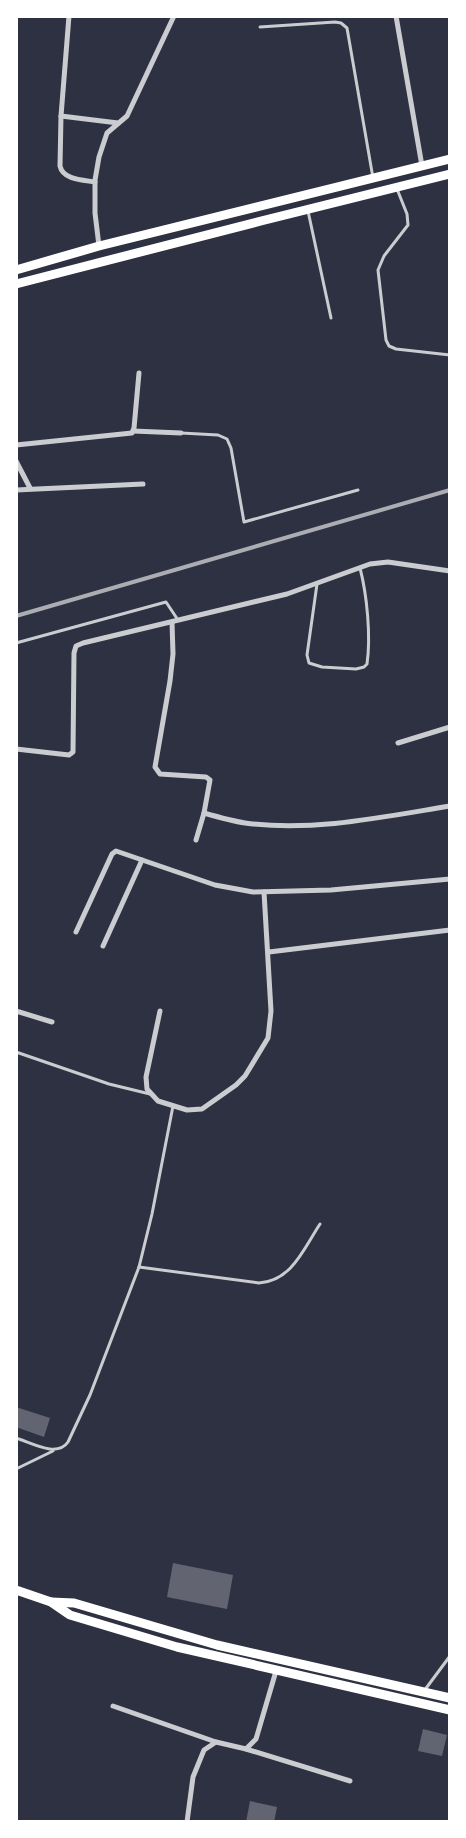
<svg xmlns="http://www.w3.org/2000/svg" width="466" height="1838" viewBox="0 0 466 1838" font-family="'Archivo Narrow',sans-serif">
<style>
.building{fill:#626471}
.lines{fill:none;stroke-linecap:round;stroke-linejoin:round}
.service{stroke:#caccd0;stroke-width:3}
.minor{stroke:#caccd0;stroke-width:5}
.primary{stroke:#fff;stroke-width:9}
.rail{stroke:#abadb3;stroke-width:4}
</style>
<rect width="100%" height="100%" fill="#2d3142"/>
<g class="building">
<polygon points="16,1407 50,1418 44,1437 16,1427"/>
<polygon points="173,1563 233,1575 227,1609 167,1597"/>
<polygon points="423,1729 447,1735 442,1756 418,1751"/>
<polygon points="250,1801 277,1807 274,1822 246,1822"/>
</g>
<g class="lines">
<g class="service">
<polyline points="260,27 335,22 341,23 347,28 373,178"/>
<polyline points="397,189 407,214 408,225 384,256 378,270 386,340 389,346 396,349 450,355"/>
<polyline points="308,211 331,318"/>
<polyline points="181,433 218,435 227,439 231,448 244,522 358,490"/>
<path d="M317,584L307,655L309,663L322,667L356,669L364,667L367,664C371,636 367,595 360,568"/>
<polyline points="16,643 166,602 178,620"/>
<polyline points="16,1052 109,1084 150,1094"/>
<path d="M139,1267L259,1283C292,1281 304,1248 320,1224"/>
<path d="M16,1438C32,1443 57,1458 68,1442L90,1395L139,1267L152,1214L173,1106"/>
<polyline points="16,1469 53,1451"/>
<polyline points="424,1691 450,1656"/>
</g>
<g class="minor">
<path d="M69,16L61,116L60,166C63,180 83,180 95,182"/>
<polyline points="396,16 422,166"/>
<polyline points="61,116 118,123"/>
<polyline points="99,246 95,213 95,180 99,157 107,133 127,116 174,16"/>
<polyline points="133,431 181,433"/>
<polyline points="16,445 132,433 134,428 139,373"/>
<polyline points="16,461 30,488"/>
<polyline points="16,490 143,484"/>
<polyline points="172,622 173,654 170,681 155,767 160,774 206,777 210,780 204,813 196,840"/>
<polyline points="398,743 450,727"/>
<polyline points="16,749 69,755 73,752 74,653 76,646 83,643 287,594 370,564 388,562 450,571"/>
<path d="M204,813C218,817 232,821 245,823C313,832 383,817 450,806"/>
<polyline points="76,932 112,854 116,851 215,885 253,892 331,890 450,879"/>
<polyline points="103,946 142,860"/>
<polyline points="269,952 450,930"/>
<polyline points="16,1011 52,1022"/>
<polyline points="160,1011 146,1077 147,1089 158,1101 187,1110 202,1109 236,1085 245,1076 268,1038 271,1011 264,892"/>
<polyline points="113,1706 216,1742"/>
<polyline points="246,1749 350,1781"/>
<polyline points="187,1822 193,1777 204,1750 216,1742 246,1749 256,1739 276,1671"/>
</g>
<g class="primary">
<polyline points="16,270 99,246 450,159"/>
<polyline points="16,284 261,221 450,174"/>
<polyline points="16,1590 51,1602 70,1615 177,1647 450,1710"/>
<polyline points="51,1602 74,1603 217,1645 450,1698"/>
</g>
<polyline class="rail" points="16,616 450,490"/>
</g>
<rect width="466" height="1838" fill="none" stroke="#ffffff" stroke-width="36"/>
</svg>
